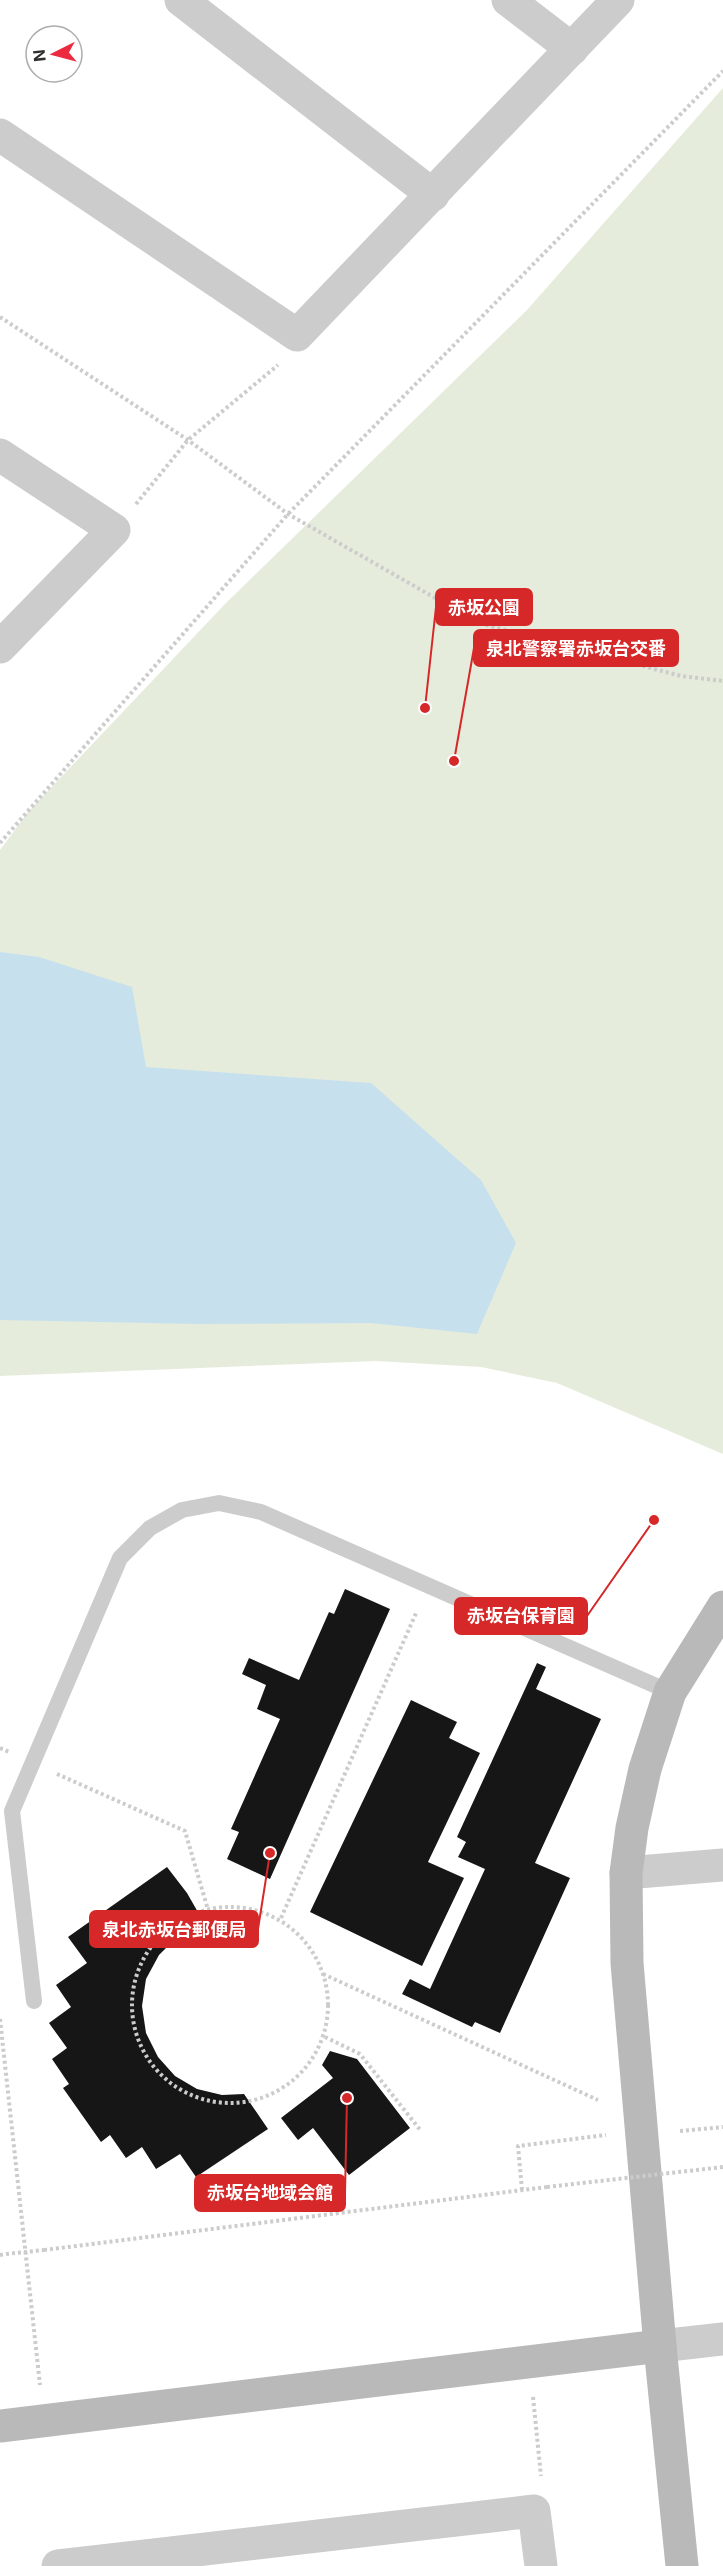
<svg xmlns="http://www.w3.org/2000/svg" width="723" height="2566" viewBox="0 0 723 2566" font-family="Inter,'Noto Sans JP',sans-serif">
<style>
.green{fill:#e5ecdc}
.water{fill:#c7e0ed}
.building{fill:#161616}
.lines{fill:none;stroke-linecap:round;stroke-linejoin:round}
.path{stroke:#ccc;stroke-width:4;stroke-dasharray:3 3;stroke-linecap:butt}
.lane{stroke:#ccc;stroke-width:16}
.street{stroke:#ccc;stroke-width:33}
.secondary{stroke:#b9b9b9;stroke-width:33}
.path-bridge{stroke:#ccc;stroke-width:4;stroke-dasharray:3 3;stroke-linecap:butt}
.leader{fill:none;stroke:#d62828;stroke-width:2}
.callout-dot{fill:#d62828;stroke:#fff;stroke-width:2}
.callout{fill:#d62828;stroke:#d62828;stroke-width:2}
.callout-label{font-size:18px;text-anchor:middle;font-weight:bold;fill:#fff}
</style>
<rect width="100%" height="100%" fill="#fff"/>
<polygon class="green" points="723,88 723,1454 557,1383 481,1367 376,1361 0,1376 0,850 28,812 226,603 527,310"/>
<polygon class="water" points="0,952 39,957 132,987 146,1067 371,1083 481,1180 516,1243 477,1334 371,1323 197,1324 0,1320"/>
<g class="building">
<polygon points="345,1589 390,1609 270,1879 227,1859 239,1832 231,1829 280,1719 257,1709 266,1685 242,1674 249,1658 299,1680 329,1612 334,1614"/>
<polygon points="537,1663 546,1667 536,1689 601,1719 535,1863 570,1878 500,2033 475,2022 472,2027 402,1994 410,1979 430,1989 485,1869 458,1857 466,1842 457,1837"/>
<polygon points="411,1700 457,1722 449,1738 480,1753 428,1862 464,1878 422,1966 310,1912"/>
<polygon points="167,1867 187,1893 203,1921 178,1936 159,1955 146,1979 142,2006 146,2033 158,2057 175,2076 197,2089 222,2095 244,2094 268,2129 196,2177 180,2154 156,2169 142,2147 126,2158 110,2135 101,2142 63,2088 69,2084 52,2059 67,2048 49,2023 71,2007 56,1985 87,1963 68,1937"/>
<polygon points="330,2051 357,2059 410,2128 349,2175 313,2128 298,2140 281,2118 333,2078 322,2065"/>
</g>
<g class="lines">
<g class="path">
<polyline points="0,317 188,440 288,514 479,623 681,676 723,681"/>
<polyline points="136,504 188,440 278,365"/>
<polyline points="0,843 288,514 723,71"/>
<polyline points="0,1748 9,1752"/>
<polyline points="57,1774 185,1831 211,1920"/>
<circle cx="230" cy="2005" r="98"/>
<polyline points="281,1918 417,1611"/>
<polyline points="323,1974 598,2100"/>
<polyline points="0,2019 40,2385"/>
<polyline points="325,2037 360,2054 421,2131"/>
<polyline points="680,2131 723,2127"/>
<polyline points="522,2190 518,2146 606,2135"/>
<polyline points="44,2250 547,2187"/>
<polyline points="0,2255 6,2254"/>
<polyline points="533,2397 541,2476"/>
</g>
<polyline class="lane" points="34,2001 12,1811 120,1558 150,1528 182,1510 219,1503 261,1512 670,1692"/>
<g class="street">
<polyline points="181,0 433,195"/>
<polyline points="508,0 572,49"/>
<polyline points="0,135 297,335 618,0"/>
<polyline points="0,455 114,530 0,647"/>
<polyline points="626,1873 723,1865"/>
<polyline points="660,2346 723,2339"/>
<polyline points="58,2566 534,2511 541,2566"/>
</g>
<g class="secondary">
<polyline points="0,2426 660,2346"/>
<polyline points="682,2566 660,2346 627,1963 626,1873 632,1828 645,1769 670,1692 723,1607"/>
</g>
<g class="path-bridge">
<polyline points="547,2187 723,2167"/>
<polyline points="6,2254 44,2250"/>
</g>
</g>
<path class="leader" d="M425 708L436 607M454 761L474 648M654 1520L587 1616M270 1853L258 1929M347 2098L345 2193"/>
<g class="callout-dot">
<circle cx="425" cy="708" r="6"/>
<circle cx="454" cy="761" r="6"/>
<circle cx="654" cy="1520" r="6"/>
<circle cx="270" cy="1853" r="6"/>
<circle cx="347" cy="2098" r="6"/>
</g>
<g class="callout">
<rect x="436" y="589" width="96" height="36" rx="6"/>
<rect x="474" y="630" width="204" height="36" rx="6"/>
<rect x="455" y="1598" width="132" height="36" rx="6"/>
<rect x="90" y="1911" width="168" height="36" rx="6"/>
<rect x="195" y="2175" width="150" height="36" rx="6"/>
</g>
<g class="callout-label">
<text x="484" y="614">赤坂公園</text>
<text x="576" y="655">泉北警察署赤坂台交番</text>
<text x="521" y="1622">赤坂台保育園</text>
<text x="174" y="1936">泉北赤坂台郵便局</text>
<text x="270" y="2199">赤坂台地域会館</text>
</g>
<g transform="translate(54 54) rotate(264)"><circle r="28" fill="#ffffff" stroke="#acacac" stroke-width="1.5"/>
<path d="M0-4.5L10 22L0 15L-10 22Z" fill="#ec2a40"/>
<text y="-9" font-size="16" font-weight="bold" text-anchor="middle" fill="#2f2f2f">N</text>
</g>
</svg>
